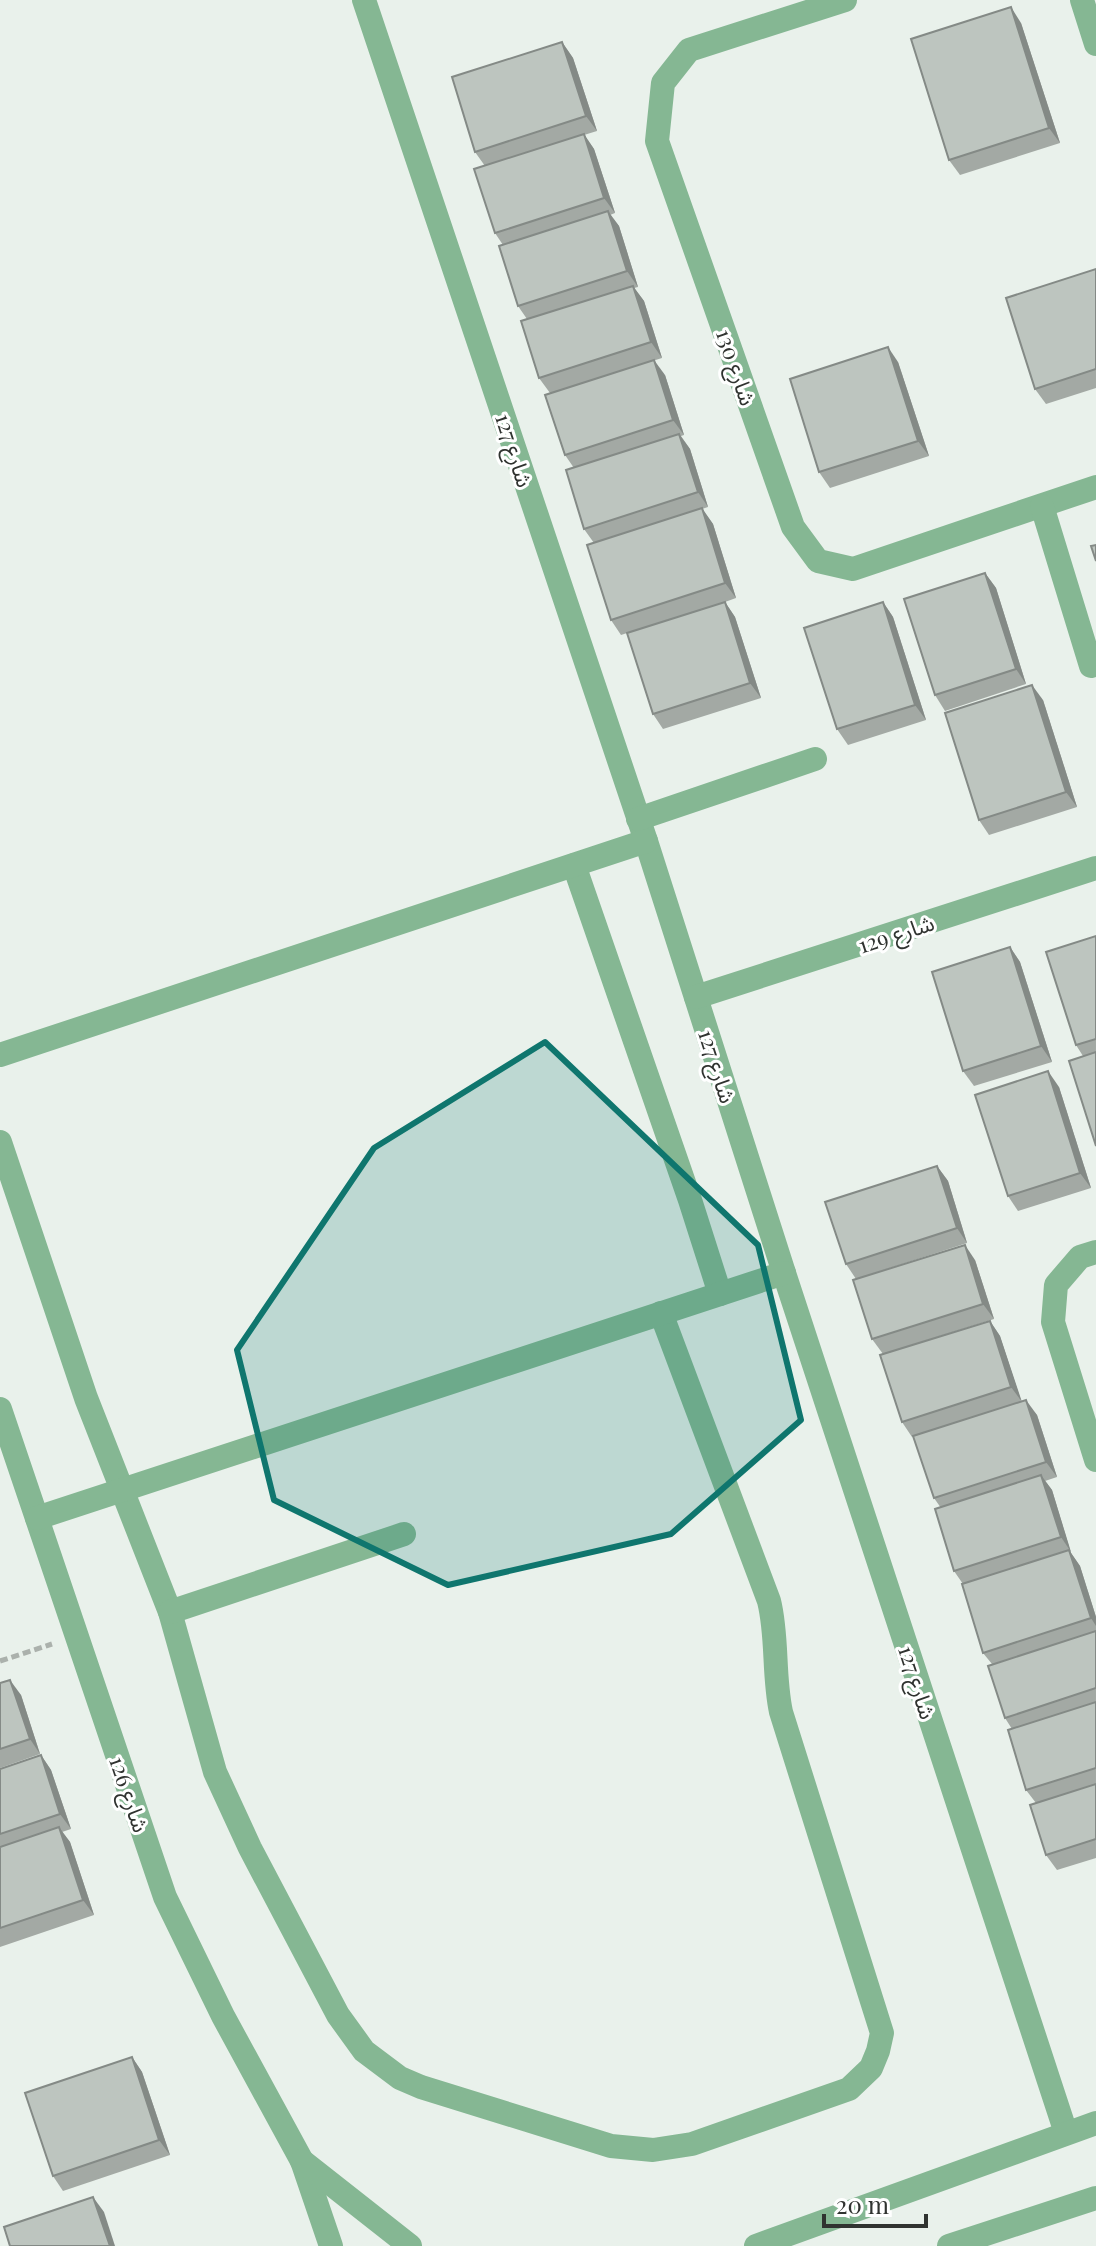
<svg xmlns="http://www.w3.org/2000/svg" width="1096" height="2246" viewBox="0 0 1096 2246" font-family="'Playfair Display','Noto Sans Arabic',serif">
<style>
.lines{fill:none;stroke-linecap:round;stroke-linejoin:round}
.path{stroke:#abb1ac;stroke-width:5;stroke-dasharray:8 4;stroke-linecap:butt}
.minor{stroke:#85b793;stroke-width:24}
.wall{fill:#a3a9a4}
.shaded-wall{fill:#848a86}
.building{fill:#bdc5bf;stroke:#848a86;stroke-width:2}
.marked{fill:#0f766e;fill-opacity:0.2;stroke:#0f766e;stroke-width:6;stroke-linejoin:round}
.labels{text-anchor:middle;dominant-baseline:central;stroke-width:6;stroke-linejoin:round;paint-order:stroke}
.street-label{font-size:22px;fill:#303330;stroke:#fff}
</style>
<rect width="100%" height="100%" fill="#e9f1eb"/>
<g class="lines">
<polyline class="path" points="0,1661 52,1644"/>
<g class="minor">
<polyline points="364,0 646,841 784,1273 1066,2133"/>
<polyline points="845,0 689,50 663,83 657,141 793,527 818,561 853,569 1096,487"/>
<polyline points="1082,0 1096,44"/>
<polyline points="1042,506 1091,666"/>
<polyline points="638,819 815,759"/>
<polyline points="574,865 690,1200 720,1294"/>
<polyline points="696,997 1096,868"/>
<polyline points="0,1055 646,841"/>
<path d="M0,1142L86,1398L170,1612L215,1772L250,1848L338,2015L364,2051L400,2078L421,2087L611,2146L653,2150L692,2144L849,2089L871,2068L878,2051L882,2033L781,1712C773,1675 778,1637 769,1601L661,1313"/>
<polyline points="1096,1252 1080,1257 1056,1285 1053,1322 1096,1460"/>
<polyline points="0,1409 165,1897 223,2016 302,2161 331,2246"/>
<polyline points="37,1518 784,1273"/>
<polyline points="170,1612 404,1534"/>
<polyline points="302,2161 410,2246"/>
<polyline points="756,2246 1096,2123"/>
<polyline points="949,2246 1096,2198"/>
</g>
</g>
<g class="wall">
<polygon points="1021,23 1060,143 960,175 949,160"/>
<polygon points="562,42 573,58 597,131 584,135 594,149 615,213 610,215 619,226 638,287 634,288 644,301 662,358 569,387 665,375 684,435 681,436 690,449 708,507 702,509 713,524 736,598 725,602 735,617 761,698 663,729 653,714 670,619 621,635 611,620 594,543 584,529 574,468 565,455 550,393 539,378 527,319 518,306 503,245 495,233 485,166 475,152"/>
<polygon points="1096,269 1096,388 1046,404 1035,389"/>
<polygon points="898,362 929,456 830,488 819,472"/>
<polygon points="985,573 996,588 1026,684 945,711 935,695"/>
<polygon points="883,602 893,617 926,720 848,745 837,729"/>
<polygon points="1043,700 1077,807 989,835 979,820"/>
<polygon points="1096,936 1096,1146 1083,1056 1076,1045"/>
<polygon points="1010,947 1020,962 1052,1062 974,1086 963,1071"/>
<polygon points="1059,1087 1091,1188 1018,1211 1008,1196"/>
<polygon points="937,1166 948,1181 967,1243 856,1279 846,1264"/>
<polygon points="975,1260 994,1319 883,1354 872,1339"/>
<polygon points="990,1321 1000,1336 1021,1401 1037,1415 1057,1477 1045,1481 1052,1490 1071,1553 1080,1566 1096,1617 1096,1858 1057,1870 1046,1855 1036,1803 1026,1790 1012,1729 1005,1718 992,1664 983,1653 963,1584 954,1571 941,1508 934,1498 914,1436 912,1437 902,1422"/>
<polygon points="0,1683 21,1695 40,1754 0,1768"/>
<polygon points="41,1755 51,1770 71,1829 62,1832 70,1842 94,1915 0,1947 0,1769"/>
<polygon points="132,2057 142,2072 170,2155 63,2191 53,2176"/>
</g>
<g class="shaded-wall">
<polygon points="1011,7 1021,23 1060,143 1049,128"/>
<polygon points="562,42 573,58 597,131 586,116"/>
<polygon points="584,134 594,149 615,213 604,198"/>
<polygon points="608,211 619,226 638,287 627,271"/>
<polygon points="633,286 644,301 662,358 651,342"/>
<polygon points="888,347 898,362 929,456 918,441"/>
<polygon points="654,360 665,375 684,435 673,420"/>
<polygon points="679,434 690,449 708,507 698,492"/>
<polygon points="702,508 713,524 736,598 725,583"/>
<polygon points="985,573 996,588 1026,684 1016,669"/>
<polygon points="725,602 735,617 761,698 750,683"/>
<polygon points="883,602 893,617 926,720 915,705"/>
<polygon points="1032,685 1043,700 1077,807 1066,792"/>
<polygon points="1010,947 1020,962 1052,1062 1041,1046"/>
<polygon points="1048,1071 1059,1087 1091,1188 1080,1173"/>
<polygon points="937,1166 948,1181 967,1243 957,1228"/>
<polygon points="965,1245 975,1260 994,1319 983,1304"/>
<polygon points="990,1321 1000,1336 1022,1402 1011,1387"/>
<polygon points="1026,1400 1037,1415 1057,1477 1046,1462"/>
<polygon points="1041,1475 1052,1490 1071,1552 1061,1537"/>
<polygon points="1069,1550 1080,1566 1096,1617 1096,1626 1091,1618"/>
<polygon points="10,1680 21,1695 40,1754 30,1739"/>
<polygon points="41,1755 51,1770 71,1829 60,1814"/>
<polygon points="59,1827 70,1842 94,1915 83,1900"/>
<polygon points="132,2057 142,2072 170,2155 159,2140"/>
<polygon points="93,2197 104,2212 115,2246 110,2246"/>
</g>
<g class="building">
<polygon points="1011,7 1049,128 949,160 911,39"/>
<polygon points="562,42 586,116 475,152 452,77"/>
<polygon points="584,134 604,198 495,233 474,169"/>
<polygon points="608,211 627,271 518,306 499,246"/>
<polygon points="1096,269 1096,369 1035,389 1006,298"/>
<polygon points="633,286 651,342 539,378 521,321"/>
<polygon points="888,347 918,441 819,472 790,379"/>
<polygon points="654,360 673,420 565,455 545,395"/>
<polygon points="679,434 698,492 584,529 566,470"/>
<polygon points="702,508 725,583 611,620 587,545"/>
<polygon points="1096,545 1096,561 1091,546"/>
<polygon points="985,573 1016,669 935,695 904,599"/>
<polygon points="725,602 750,683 653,714 627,633"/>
<polygon points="883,602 915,705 837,729 804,628"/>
<polygon points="1032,685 1066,792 979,820 945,713"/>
<polygon points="1096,936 1096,1039 1076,1045 1046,952"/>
<polygon points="1010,947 1041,1046 963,1071 932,972"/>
<polygon points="1096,1052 1096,1146 1069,1061"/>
<polygon points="1048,1071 1080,1173 1008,1196 975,1095"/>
<polygon points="937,1166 957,1228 846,1264 825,1202"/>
<polygon points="965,1245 983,1304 872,1339 853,1280"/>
<polygon points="990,1321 1011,1387 902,1422 880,1355"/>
<polygon points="1026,1400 1046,1462 934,1498 913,1436"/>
<polygon points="1041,1475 1061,1537 954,1571 935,1509"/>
<polygon points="1069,1550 1091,1618 983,1653 962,1584"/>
<polygon points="1096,1631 1096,1688 1005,1718 988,1666"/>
<polygon points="10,1680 30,1739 0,1749 0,1683"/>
<polygon points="1096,1702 1096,1768 1026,1790 1008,1730"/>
<polygon points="41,1755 60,1814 0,1834 0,1769"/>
<polygon points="1096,1784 1096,1839 1046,1855 1030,1805"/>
<polygon points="59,1827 83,1900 0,1928 0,1847"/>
<polygon points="132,2057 159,2140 53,2176 25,2093"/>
<polygon points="93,2197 110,2246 10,2246 4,2227"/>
</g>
<path class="marked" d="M545,1042L758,1245L801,1420L671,1534L448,1585L274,1500L237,1350L374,1148Z"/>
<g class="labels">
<g class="street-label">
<text transform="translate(737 367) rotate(71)">شارع 130</text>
<text transform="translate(515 450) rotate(72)">شارع 127</text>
<text transform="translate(896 933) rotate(-18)">شارع 129</text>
<text transform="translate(718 1066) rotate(72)">شارع 127</text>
<text transform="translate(918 1682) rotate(72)">شارع 127</text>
<text transform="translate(130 1794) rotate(71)">شارع 126</text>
</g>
</g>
<path d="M824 2214v12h102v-12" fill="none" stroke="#303330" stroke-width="4"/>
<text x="836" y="2214" font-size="24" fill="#303330" stroke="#ffffff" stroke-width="6" paint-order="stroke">20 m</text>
</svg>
